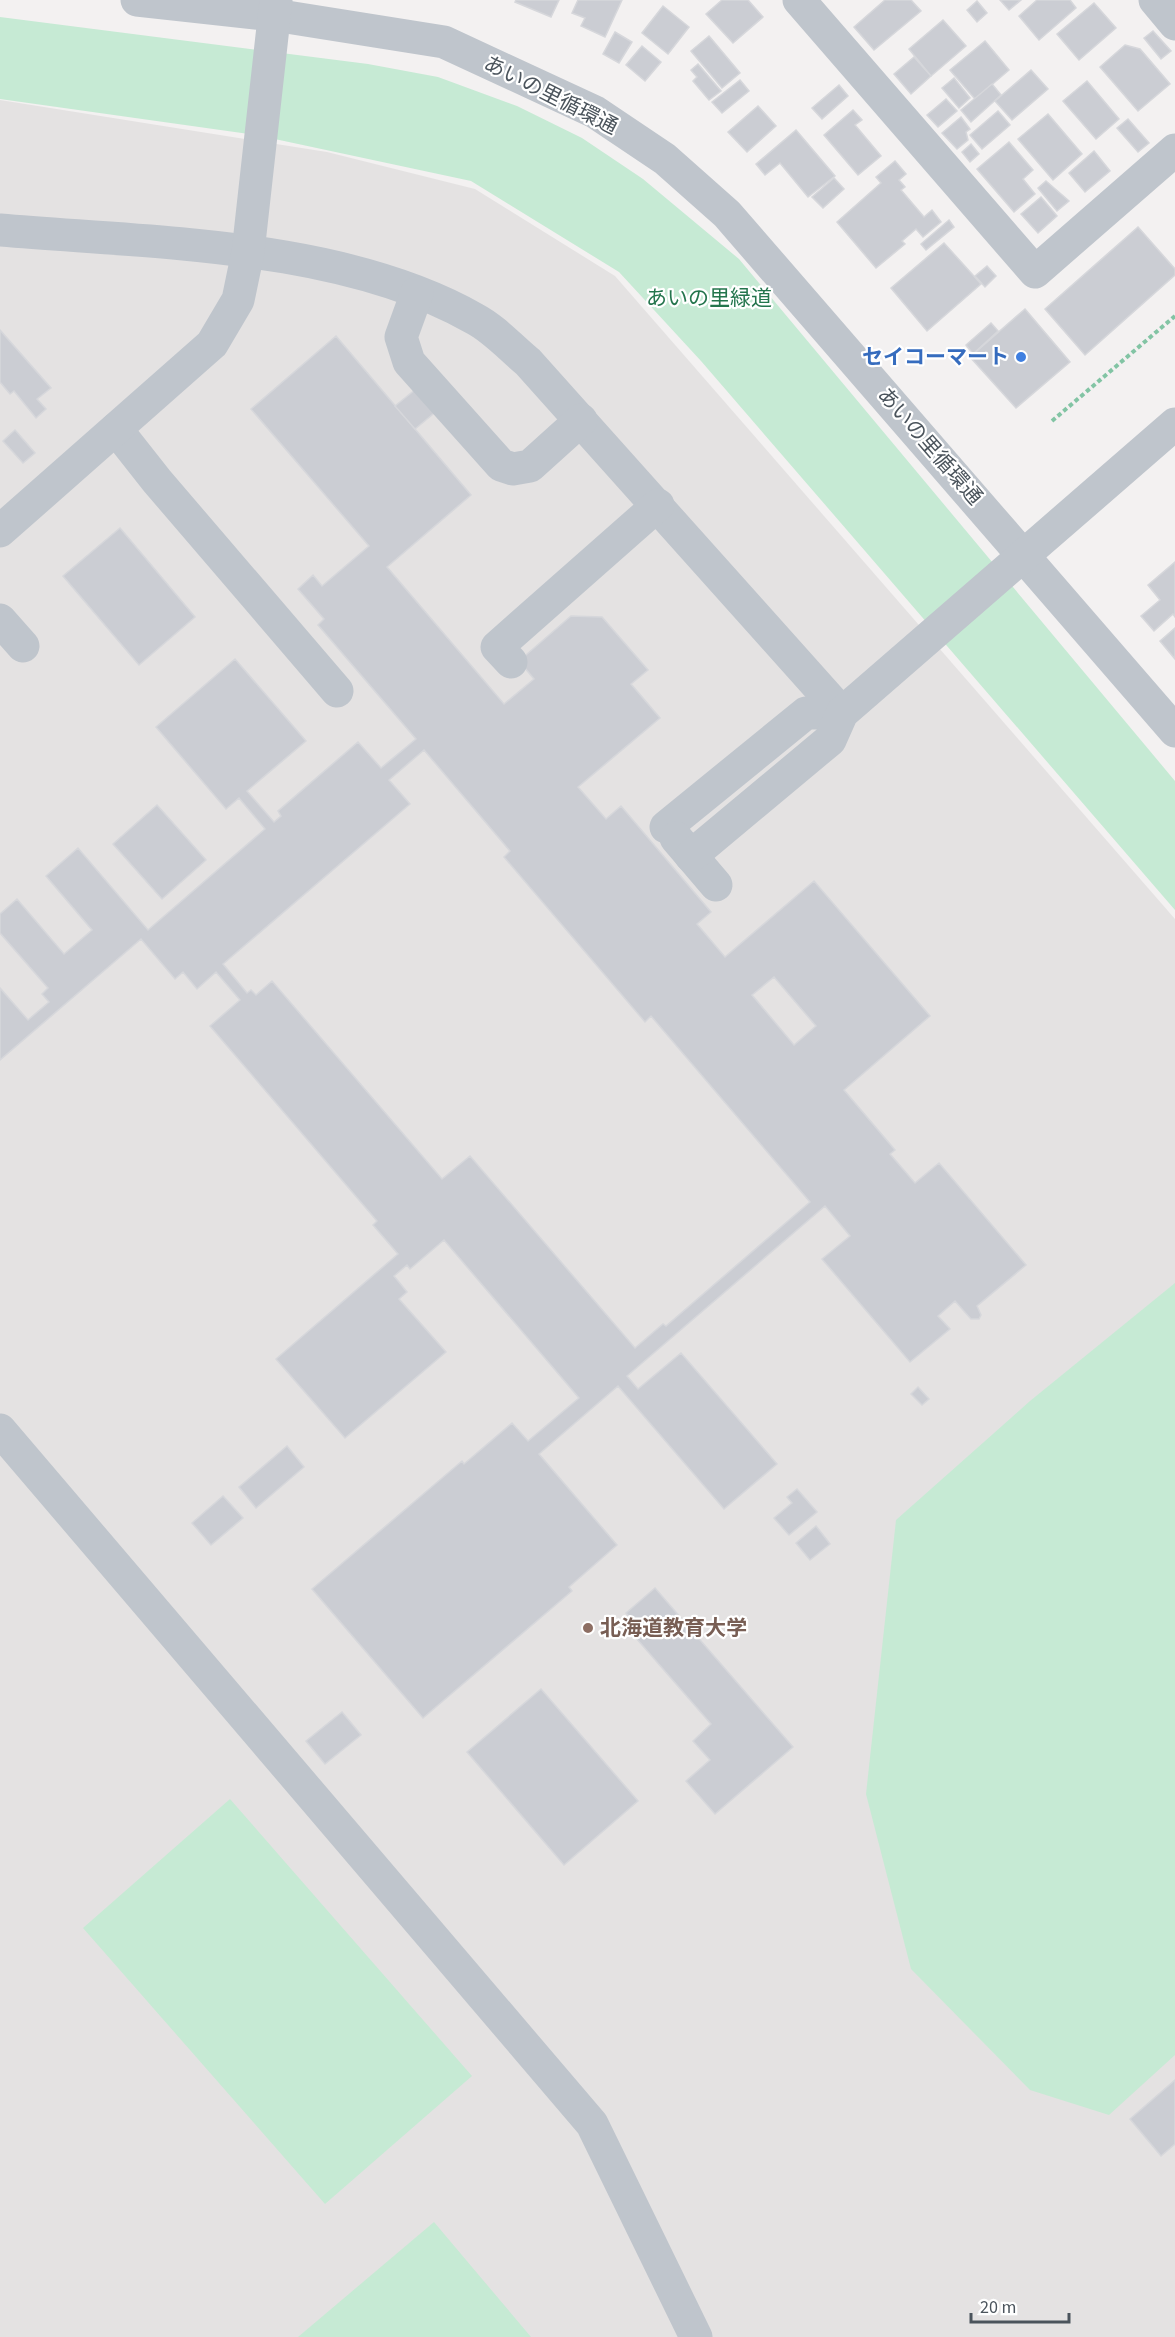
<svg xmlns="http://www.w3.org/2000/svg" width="1175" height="2337" viewBox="0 0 1175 2337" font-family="'Source Sans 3','Noto Sans JP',sans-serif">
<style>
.education{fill:#e4e2e2}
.green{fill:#c6ead4}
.building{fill:#cbcdd3;stroke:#d6d7db;stroke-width:1.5;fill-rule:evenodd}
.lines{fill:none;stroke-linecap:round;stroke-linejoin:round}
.path{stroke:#82c4a4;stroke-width:4;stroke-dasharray:4.5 3;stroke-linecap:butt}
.minor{stroke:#bfc5cc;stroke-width:33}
.shop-dot{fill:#3f7fe0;stroke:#fff;stroke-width:2}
.education-dot{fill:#8d6e63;stroke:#fff;stroke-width:2}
.labels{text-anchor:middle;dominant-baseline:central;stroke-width:4.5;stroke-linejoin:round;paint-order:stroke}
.street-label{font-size:21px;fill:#4b545c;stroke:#fff}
.park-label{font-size:21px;fill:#24754d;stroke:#fff}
.shop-label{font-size:21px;font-weight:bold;fill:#366cbe;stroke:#fff;text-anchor:end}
.education-label{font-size:21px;font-weight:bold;fill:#785e54;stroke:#fff;text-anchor:start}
</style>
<rect width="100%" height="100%" fill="#f3f1f1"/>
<polygon class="education" points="0,100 327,152 475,189 615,276 1175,919 1175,2337 0,2337"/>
<g class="green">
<polygon points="0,17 368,64 438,77 517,106 582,138 643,179 739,259 1175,781 1175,910 701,361 619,272 471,181 256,135 0,99"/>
<polygon points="1175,1283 1175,2055 1109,2115 1030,2090 911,1969 866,1794 896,1520 1030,1401"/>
<polygon points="230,1799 472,2076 325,2204 83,1928"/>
<polygon points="434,2222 531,2337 298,2337"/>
</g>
<g class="building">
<polygon points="516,0 559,0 551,17 515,2"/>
<polygon points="578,0 622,0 605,37 581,26 585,18 572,13"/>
<polygon points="722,0 748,0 763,17 733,43 706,14"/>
<polygon points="885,0 911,0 921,11 874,50 854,27"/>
<polygon points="1000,0 1021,0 1009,10"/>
<polygon points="1037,0 1070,0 1076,8 1039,40 1019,16"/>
<polygon points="977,1 987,13 977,22 967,10"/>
<polygon points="1094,3 1116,28 1079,60 1057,34"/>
<polygon points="663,6 689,27 668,54 642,33"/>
<polygon points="943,20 966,46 931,76 909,49"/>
<polygon points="1153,31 1171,51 1161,59 1144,38"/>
<polygon points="615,32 632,42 619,63 603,54"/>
<polygon points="709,36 740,73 722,88 691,51"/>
<polygon points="985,41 1009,70 975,99 950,70"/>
<polygon points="1125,45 1140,49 1170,84 1138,111 1100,67"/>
<polygon points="642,46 661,62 645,81 626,65"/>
<polygon points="914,57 931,76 911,94 894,74"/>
<polygon points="698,64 721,91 709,100 693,81 697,77 691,70"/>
<polygon points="1031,70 1048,89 1012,120 995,101"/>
<polygon points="954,78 970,98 959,108 942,88"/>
<polygon points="740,80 749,91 722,113 712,102"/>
<polygon points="1087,81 1119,119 1096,139 1063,101"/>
<polygon points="992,84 1001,95 971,122 961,110"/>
<polygon points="839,85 848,96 822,119 812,108"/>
<polygon points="946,99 957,111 938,127 927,115"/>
<polygon points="758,106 776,126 747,152 728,132"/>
<polygon points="853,110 862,120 855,125 881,156 858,175 824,135"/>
<polygon points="998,111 1010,125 982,149 970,135"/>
<polygon points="1048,114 1082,154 1053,180 1018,139"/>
<polygon points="961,117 970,129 966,132 968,140 957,149 942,133"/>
<polygon points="1128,119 1149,143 1138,152 1117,128"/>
<polygon points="796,130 835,176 808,197 780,163 765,175 756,164"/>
<polygon points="1009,142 1033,170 1023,179 1035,194 1014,212 977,169"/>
<polygon points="971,144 979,154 970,162 962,152"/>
<polygon points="1094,151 1110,171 1085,192 1069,173"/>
<polygon points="895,161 906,174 899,180 905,187 901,190 924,217 932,210 941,222 923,237 916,229 902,241 905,244 876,268 837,222 881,183 876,177"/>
<polygon points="834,178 844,189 823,208 812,197"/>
<polygon points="1046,181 1069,201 1057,211 1038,188"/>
<polygon points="1041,197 1057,216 1038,233 1021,214"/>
<polygon points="949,220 954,227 926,250 921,244"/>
<polygon points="1138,227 1175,269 1175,275 1085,355 1045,309"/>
<polygon points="944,243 981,284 927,331 891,288"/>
<polygon points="987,266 996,276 985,287 975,276"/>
<polygon points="1025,309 1070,362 1016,408 970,357"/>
<polygon points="991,323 998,331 973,354 966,345"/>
<polygon points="0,330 51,388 37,399 46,409 36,418 14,391 10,394 0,382"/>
<path d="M336,336L471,495L387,567L504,704L534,679L519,661L571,616L602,617L648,670L631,684L660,718L578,787L606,819L621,806L711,912L697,924L725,957L814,881L930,1016L844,1090L895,1150L890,1154L915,1183L939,1163L1026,1265L977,1306L981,1315L979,1319H971L955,1301L938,1316L950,1329L910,1362L822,1259L850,1236L825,1206L627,1376L638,1389L681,1353L777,1464L724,1509L618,1386L539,1454L617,1545L569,1587L572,1591L423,1718L312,1589L462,1461L464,1464L512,1423L528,1441L579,1398L444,1240L410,1269L407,1265L394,1276L407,1292L399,1299L446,1352L345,1438L276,1359L398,1254L373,1225L377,1221L210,1026L240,1000L216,972L197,989L183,972L175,979L141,939L0,1060V988L28,1020L49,1002L42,994L48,988L0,933V914L17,899L64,954L92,930L46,876L78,848L148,930L265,829L239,798L226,809L156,727L235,659L306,741L247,791L274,822L281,816L278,811L358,742L381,768L416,739L318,625L324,619L298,589L313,575L322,586L369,546L251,409ZM424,750L510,851L504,857L645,1022L651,1016L810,1202L666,1326L663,1324L635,1348L470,1156L442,1179L272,981L256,995L251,990L247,993L223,964L410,804L389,780ZM774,977L816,1026L794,1045L752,995Z"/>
<polygon points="437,372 456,395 415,429 395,406"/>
<polygon points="15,430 35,453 23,463 3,441"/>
<polygon points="120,528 195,617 139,665 63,576"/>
<polygon points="1175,562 1175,617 1173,614 1154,631 1141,616 1160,600 1148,585"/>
<polygon points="1175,628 1175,659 1160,641"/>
<polygon points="157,805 206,860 162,899 113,844"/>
<polygon points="918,1387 929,1399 922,1405 911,1394"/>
<polygon points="287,1446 304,1467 256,1508 239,1487"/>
<polygon points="797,1489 817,1512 789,1535 774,1518 792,1503 787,1497"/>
<polygon points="223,1496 243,1518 211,1545 192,1523"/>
<polygon points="816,1526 830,1544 810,1560 796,1543"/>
<polygon points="655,1588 793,1747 715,1814 686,1781 710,1760 693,1741 711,1724 636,1638 642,1632 626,1613"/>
<polygon points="541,1689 638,1801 564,1865 467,1752"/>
<polygon points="342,1712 361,1735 325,1764 306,1741"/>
<polygon points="1175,2080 1175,2144 1161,2156 1130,2119"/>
</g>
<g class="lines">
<polyline class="path" points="1052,421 1175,316"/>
<g class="minor">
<polyline points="137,0 274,15 444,42 595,112 665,159 727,214 1175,731"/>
<polyline points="799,0 1035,272 1175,150"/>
<polyline points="1155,0 1175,24"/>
<path d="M0,230C150,243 342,243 475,319C494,329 511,348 528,362L842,713"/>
<polyline points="417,293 401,337 409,362 501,465 513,469 530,466 581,420"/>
<polyline points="116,429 157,481 337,691"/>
<polyline points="0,531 212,344 238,300 248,252 276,0"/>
<polyline points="0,620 23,646"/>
<polyline points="511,662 497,647 658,505"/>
<polyline points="666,827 806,713 842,713"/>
<polyline points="676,838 716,885"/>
<polyline points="691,856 830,740 842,713 1175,424"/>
<polyline points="0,1430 592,2124 696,2337"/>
</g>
</g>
<circle class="shop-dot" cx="1021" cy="357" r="6"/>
<circle class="education-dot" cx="588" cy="1628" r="6"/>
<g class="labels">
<g class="street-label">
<text transform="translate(551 95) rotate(27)">あいの里循環通</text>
<text transform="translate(930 446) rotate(49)">あいの里循環通</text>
</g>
<g class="park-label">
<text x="709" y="298">あいの里緑道</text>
</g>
<g class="shop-label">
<text x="1009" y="357">セイコーマート</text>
</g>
<g class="education-label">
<text x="600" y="1628">北海道教育大学</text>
</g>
</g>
<path d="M971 2313v9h98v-9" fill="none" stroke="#4b545c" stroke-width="3"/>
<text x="980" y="2313" font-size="18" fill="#4b545c" stroke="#ffffff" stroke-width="4.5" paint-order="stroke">20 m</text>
</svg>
